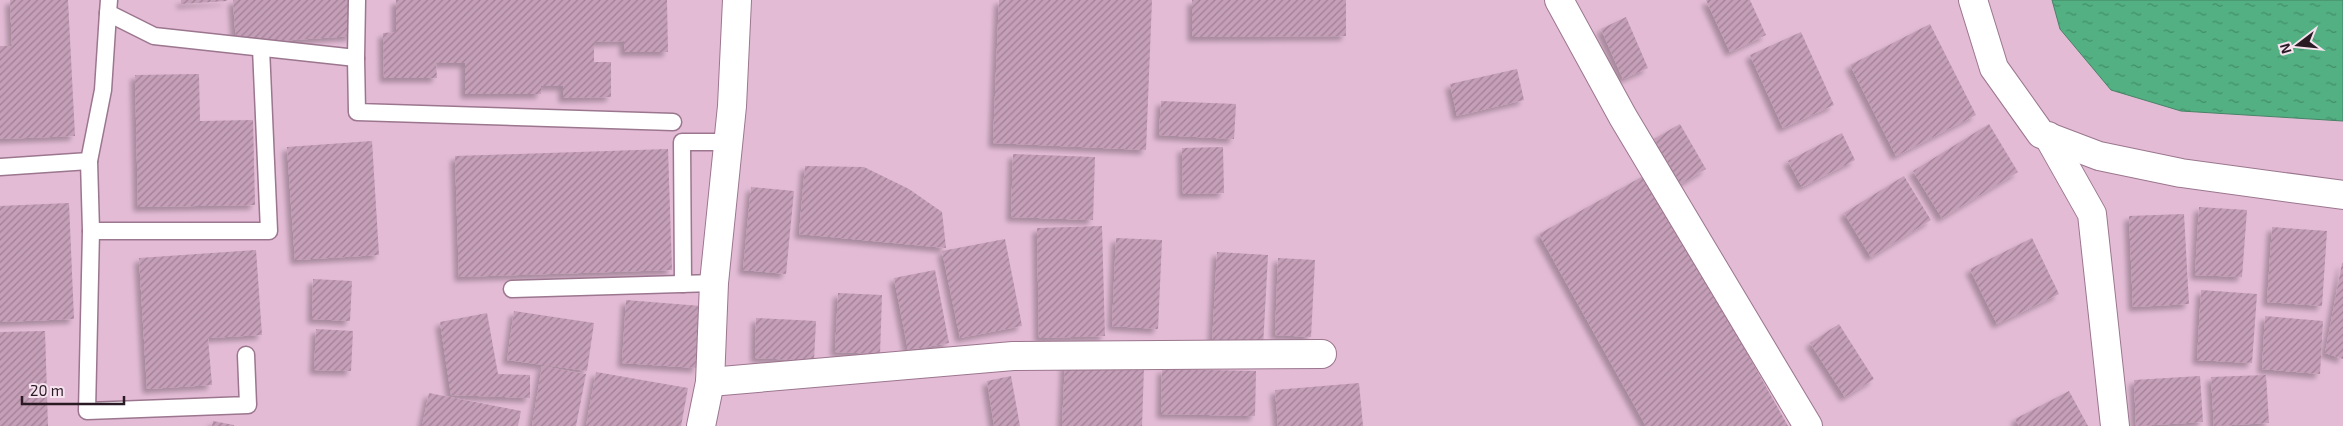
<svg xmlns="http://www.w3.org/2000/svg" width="2343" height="426" viewBox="0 0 2343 426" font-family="'Exo 2',sans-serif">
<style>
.water{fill:url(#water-ripples);stroke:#468366}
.building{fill:url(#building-hatch);filter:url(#shadow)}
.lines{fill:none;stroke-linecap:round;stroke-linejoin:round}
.lane-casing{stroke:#9b768e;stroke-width:19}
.street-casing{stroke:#9b768e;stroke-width:30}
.secondary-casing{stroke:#9b768e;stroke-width:30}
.lane{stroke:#fff;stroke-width:16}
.street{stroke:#fff;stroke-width:28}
.secondary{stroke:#fff;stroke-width:28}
</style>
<defs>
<pattern id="water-ripples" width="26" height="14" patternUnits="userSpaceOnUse" patternTransform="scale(1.25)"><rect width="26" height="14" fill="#52b082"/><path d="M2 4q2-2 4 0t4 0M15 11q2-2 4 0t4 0" fill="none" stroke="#448e6a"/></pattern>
<pattern id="building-hatch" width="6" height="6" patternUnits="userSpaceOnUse" patternTransform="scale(1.25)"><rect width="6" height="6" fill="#c59eb7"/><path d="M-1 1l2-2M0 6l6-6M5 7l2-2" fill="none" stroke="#a08095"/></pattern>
<filter id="shadow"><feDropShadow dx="-4.5" dy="4.5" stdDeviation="2.5" flood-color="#0004"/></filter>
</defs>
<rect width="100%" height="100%" fill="#e3bbd5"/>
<polygon class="water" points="2052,0 2343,0 2343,121 2181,111 2111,90 2060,29"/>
<g class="building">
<polygon points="10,0 68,0 75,136 0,139 0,46 12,46"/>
<polygon points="181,0 227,0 227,1 181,4"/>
<polygon points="233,0 350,0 352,36 236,44"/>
<polygon points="396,0 667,0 668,52 624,52 624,41 594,42 594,62 611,62 611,97 563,98 563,86 541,86 541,94 465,94 465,63 436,63 437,78 384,78 383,33 396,32"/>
<polygon points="999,0 1152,0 1146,150 993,143"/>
<polygon points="1192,0 1346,0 1346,36 1192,37"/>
<polygon points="1706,0 1750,0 1766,35 1730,52"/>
<polygon points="1626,17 1648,68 1623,79 1601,29"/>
<polygon points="1930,24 1976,115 1896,156 1850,65"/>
<polygon points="1801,32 1834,105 1783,128 1750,55"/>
<polygon points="1517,69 1524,100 1457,116 1450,84"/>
<polygon points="199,74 200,121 253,120 255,205 138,207 135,75"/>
<polygon points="1161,101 1236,104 1234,139 1159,135"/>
<polygon points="1680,124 1706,169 1681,184 1654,139"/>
<polygon points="1989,124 2018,172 1942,218 1913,171"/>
<polygon points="1842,133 1855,160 1802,187 1788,161"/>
<polygon points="372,141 379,255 295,260 287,147"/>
<polygon points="1223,147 1224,193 1183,194 1182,148"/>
<polygon points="668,149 672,270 459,277 455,156"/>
<polygon points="1013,154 1095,157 1093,220 1011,217"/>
<polygon points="805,166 864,167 909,189 942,212 946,248 799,234"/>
<polygon points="1647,174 1788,426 1646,426 1539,234"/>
<polygon points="1904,176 1931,220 1871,257 1844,213"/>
<polygon points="751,187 794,191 786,274 743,270"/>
<polygon points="69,203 74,319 0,322 0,206"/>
<polygon points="2199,207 2247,210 2242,277 2195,275"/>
<polygon points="2184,214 2189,304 2133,307 2129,216"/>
<polygon points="1102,226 1105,336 1039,338 1037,228"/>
<polygon points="2272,227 2327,231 2322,306 2267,302"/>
<polygon points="1116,238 1162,240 1158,329 1112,326"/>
<polygon points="2032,238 2059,294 1997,324 1970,269"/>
<polygon points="1005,239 1022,326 960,338 942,251"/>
<polygon points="256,250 262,335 208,338 212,385 147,389 139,258"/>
<polygon points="1217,252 1268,255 1263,347 1212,345"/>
<polygon points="1278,258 1315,260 1311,337 1275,335"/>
<polygon points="2342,263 2343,263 2343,359 2325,353"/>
<polygon points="935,270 949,343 908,350 894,278"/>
<polygon points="313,279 352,281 350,321 312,319"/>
<polygon points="2201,290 2257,294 2252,363 2197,360"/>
<polygon points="838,293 882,295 880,354 835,352"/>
<polygon points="626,300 701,306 697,368 622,363"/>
<polygon points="514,311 594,323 587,371 507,360"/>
<polygon points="487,313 498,374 530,375 530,398 451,395 440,322"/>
<polygon points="2265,316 2323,321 2320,374 2262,369"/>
<polygon points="756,318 816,321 814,361 755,358"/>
<polygon points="1839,324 1874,379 1845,397 1810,343"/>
<polygon points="316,329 353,331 351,371 314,370"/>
<polygon points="45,331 48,426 0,426 0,332"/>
<polygon points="1065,363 1144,367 1142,426 1062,426"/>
<polygon points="542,366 586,374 576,426 532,426"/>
<polygon points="1162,369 1256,371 1255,416 1161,414"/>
<polygon points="596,372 688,388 681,426 586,426"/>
<polygon points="2266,375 2269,423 2214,426 2211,377"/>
<polygon points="1011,376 1020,426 994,426 987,381"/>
<polygon points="2200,376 2203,422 2136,426 2134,380"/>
<polygon points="1359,383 1363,426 1278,426 1275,390"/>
<polygon points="2069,391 2088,426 2019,426 2015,419"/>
<polygon points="429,393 521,411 518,426 422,426"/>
<polygon points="213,421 234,425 234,426 212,426"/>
</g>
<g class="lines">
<defs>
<g id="lane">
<polyline points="109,0 108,13 154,36 356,58 357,0"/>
<polyline points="356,58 357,112 673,122"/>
<polyline points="89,161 91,231 87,411 248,405 246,355"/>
<polyline points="0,167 89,161 103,90 108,13"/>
<polyline points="91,231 269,231 261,48"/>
<polyline points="683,284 682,142 729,142"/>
<polyline points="512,289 714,283"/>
</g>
<g id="street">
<polyline points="1559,0 1623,117 1808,426"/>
<polyline points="1973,0 1994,68 2041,134 2099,156 2181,173 2343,195"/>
<polyline points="2048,136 2092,214 2115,426"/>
<polyline points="710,382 1013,356 1322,354"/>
</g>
<polyline id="secondary" points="701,426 710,382 714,283 732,106 737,0"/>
</defs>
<use href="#lane" class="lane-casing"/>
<use href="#street" class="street-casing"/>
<use href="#secondary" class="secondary-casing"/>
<use href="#lane" class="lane"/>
<use href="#street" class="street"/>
<use href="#secondary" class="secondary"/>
</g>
<g transform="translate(2298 45) rotate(254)" stroke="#f7e3ef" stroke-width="4" paint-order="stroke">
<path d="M0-4L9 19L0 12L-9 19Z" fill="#291a24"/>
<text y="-8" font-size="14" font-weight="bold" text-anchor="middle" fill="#291a24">N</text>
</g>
<path d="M22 396v8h102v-8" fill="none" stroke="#291a24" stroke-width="2.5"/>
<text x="30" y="396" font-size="15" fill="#291a24" stroke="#f7e3ef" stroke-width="4" paint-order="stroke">20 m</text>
</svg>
